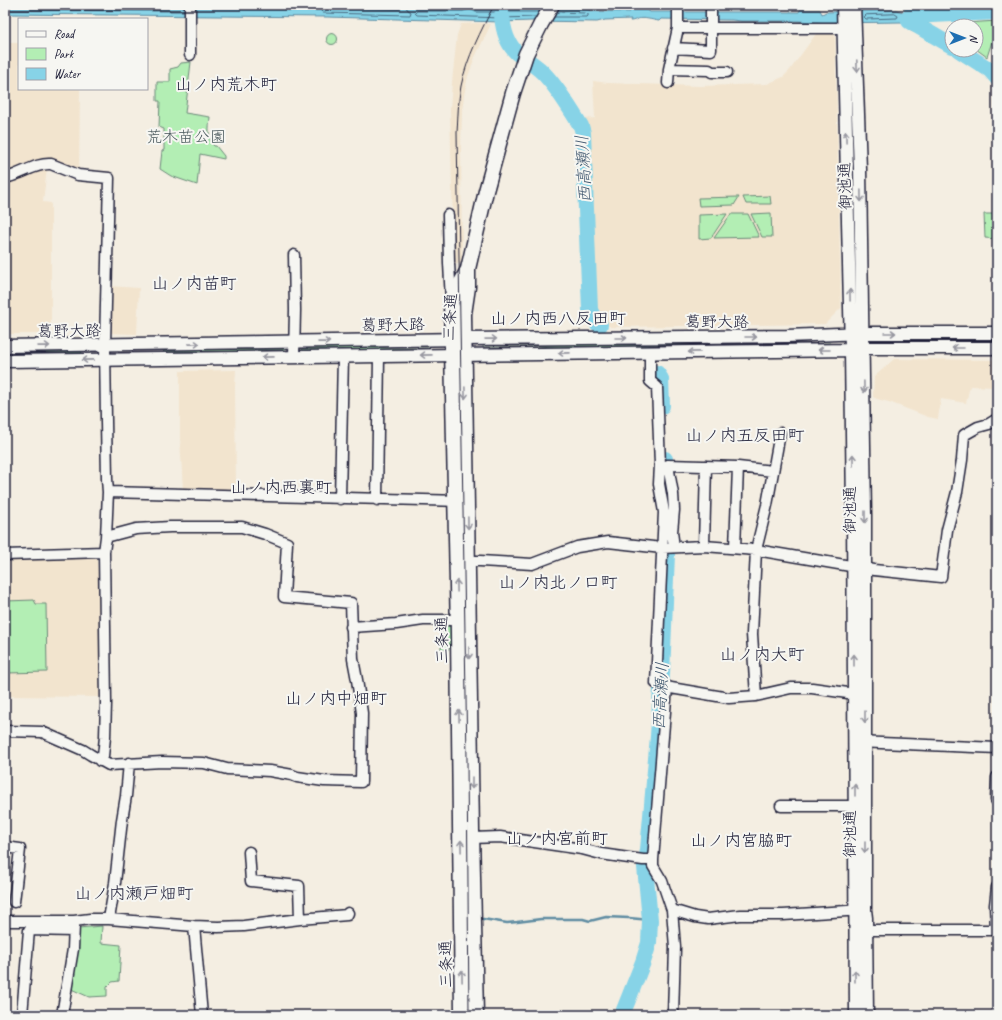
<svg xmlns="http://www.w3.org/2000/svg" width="1002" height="1020" font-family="Caveat,'Klee One',sans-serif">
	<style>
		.built { fill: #f2e4ce }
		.green { fill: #b3eeb4; stroke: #6a8878 }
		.water { fill: #87d3e7; stroke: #5f8ca2 }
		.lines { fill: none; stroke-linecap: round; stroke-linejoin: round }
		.shore { stroke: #4a6980; stroke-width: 1 }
		.stream { stroke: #5f8ca2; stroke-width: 2.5 }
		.river { stroke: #87d3e7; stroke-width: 16 }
		.minor-casing { stroke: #22223b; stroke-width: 13 }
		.tertiary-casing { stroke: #22223b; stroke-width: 15 }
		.secondary-casing { stroke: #22223b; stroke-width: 17 }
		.minor { stroke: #f6f6f2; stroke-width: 10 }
		.tertiary { stroke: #f6f6f2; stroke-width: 12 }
		.secondary { stroke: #f6f6f2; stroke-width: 14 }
		.tram { stroke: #22223b; stroke-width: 1 }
		.oneway { stroke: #9797a0 }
		.labels { text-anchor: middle; stroke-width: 4; stroke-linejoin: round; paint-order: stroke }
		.park-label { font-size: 16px; fill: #465559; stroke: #f6f6f2 }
		.street-label { font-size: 16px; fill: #22223b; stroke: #f6f6f2 }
		.neighbourhood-label { font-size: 17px; fill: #22223b; stroke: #f6f6f2 }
		.water-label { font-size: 17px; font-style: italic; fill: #40576f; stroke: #f6f6f2 }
	</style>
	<rect width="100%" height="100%" fill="#f4eee2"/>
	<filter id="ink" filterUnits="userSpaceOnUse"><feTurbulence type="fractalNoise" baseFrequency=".025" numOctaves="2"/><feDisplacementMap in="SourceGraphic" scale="8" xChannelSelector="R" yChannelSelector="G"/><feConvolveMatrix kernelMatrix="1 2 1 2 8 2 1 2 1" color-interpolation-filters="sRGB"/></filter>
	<g filter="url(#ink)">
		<path class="built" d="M477 23 491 24 475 57 468 76 464 95 462 112 461 147 462 263 454 264 450 110 452 82 457 35 461 24Z
			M818 31H835L841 308 825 324 611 327 606 324 598 314 594 303 588 134 583 119 595 118 593 81 608 83 700 86 767 84 783 77 790 70Z
			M5 43H19V89H80L79 173 47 168 43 202 51 203V334H5Z
			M108 286 139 288 137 334 107 333Z
			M894 359 997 360V387L970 386 966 403 941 399 938 419 928 417 889 402 877 399 873 397 874 377Z
			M236 370 235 387 236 493 183 490 180 438V371Z
			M97 557 98 573 100 581 101 610 99 615 101 697 5 696V560Z"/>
		<path class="green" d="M997 21V26L987 57 976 49V26H952L966 23Z
			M326.5 39a5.5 5.5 0 1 1 11 0a5.5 5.5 0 1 1-11 0Z
			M191 62 185 113 210 117C209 127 207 137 214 146H216L224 156V159L200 154 197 185 171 176 160 169 162 151 164 150V129L159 127 160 101H157V82H170V69L178 67 181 63Z
			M770 196 771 204H746L743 197Z
			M739 197 734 205 699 206 698 198Z
			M771 213 772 237H762L751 214Z
			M727 214 711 238 699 239V215Z
			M731 214H748L759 237 714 238Z
			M984 214H997V239L985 238Z
			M885 338 997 339V342L958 340H885Z
			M708 342 746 346 830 343V344L579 349 539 346H482V344Z
			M355 346 390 348H430L431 350H302L303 348Z
			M284 349 285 350 284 351 164 352 163 351 165 350Z
			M5 350 81 351 82 353 5 354Z
			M34 600 36 604H46L47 672 7 673 5 640V601Z
			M443 624H452V648H448V650H441V647L443 646Z
			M102 926 101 943 121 945 119 981 112 982 107 987V996L89 997 69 988 78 928Z"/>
		<path class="water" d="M5 5 281 8H297L308 6V8H316L320 6 463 7 466 6H474L476 8 587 9 591 11 630 12 631 10H647L650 12H799L800 10H820L822 14 826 12 896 10 907 13 908 10H927V11L929 12 930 20 928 22V25L930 27 926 35 922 33 920 35 909 30 910 26 901 22 830 23 798 21H741L732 20 661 19 659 21C652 20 644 17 637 19 635 20 633 21 630 21L631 19 605 20 597 22 532 21 501 22 327 17 5 14Z"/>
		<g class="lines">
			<path class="shore" d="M5 5 184 6
				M323 5 321 11 323 13 410 15 411 12 407 9 406 5
				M328 5V7L330 8 399 9 401 8V5
				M5 10 184 11
				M895 14 898 16 897 18 866 19 864 17 866 15Z
				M912 14H923L925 15C925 16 924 28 924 29L919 30 915 28 912 23 906 20 907 17Z
				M536 17 501 18 417 15 415 13 417 11H463L470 9 476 12H538
				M554 17H587L588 16V14L585 13 557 12"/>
			<path class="stream" d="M483 919 507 923 517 922 541 919H583L590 921 606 917 629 918 650 920"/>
			<path class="river" d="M502 15C503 29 506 43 517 53 527 61 538 66 546 76 559 90 571 110 581 126L583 133 590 310 596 322 600 325
				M909 16 997 12
				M909 21 952 46
				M959 50 990 70 997 78
				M657 373 661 379 662 406
				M622 1015 643 962 649 943 650 920 645 867 648 850 658 736 662 674 667 554 665 459"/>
			<defs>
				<path id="minor" d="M190 5V55
					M678 28H844
					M673 48 711 50V5
					M669 69 709 70 712 72H727
					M668 83 669 69 678 28V5
					M5 178C9 177 13 176 17 174 28 170 39 163 51 164L78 175 109 178 105 345 106 421 107 479 108 492 106 537 104 552 106 703 105 737 103 756 100 761
					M448 215 449 263 451 301
					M650 352V381L657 387 660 465 659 484 664 512 656 683 671 688 729 698 756 696 791 688H812L862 695
					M294 357 295 310 294 255
					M108 492 462 501
					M340 499 343 356
					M377 500 379 356
					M704 546 706 466
					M674 547 672 532 674 510 673 494 668 465 738 467 773 471
					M735 548 738 467
					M5 555 104 552
					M468 561H480L532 564 577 547 608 542 662 548 704 546 756 550 874 570 941 577 947 530 957 492 962 460 964 435 978 427 989 424 997 419
					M351 627 396 624 423 620H465
					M667 687 653 860V866L662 881 672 910 675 947 673 1015
					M756 696 752 634 756 550 767 505 780 433
					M5 731 42 732 83 750 91 755 109 765 162 762 204 763 227 769 270 771 292 775 297 777 324 781 361 782 362 713 357 680 353 659 351 603 284 597 287 543 265 534 242 527H170L136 529 106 537
					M858 742 997 748
					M996 800 997 777
					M781 806H861
					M472 838 500 837 582 849 601 854 643 860H653
					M5 847 20 849 14 902
					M249 852 251 881 299 886 300 919
					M672 910 695 917 708 919 740 915H783L863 910
					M109 919 115 883 122 820 126 796 129 763
					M5 921H74L90 919H109L194 926 218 927 244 926 300 919 347 915 348 913
					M194 926 202 1015
					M859 930H997
					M996 930 995 905 997 887
					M22 1015 29 930 73 931
					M62 1015 73 949 74 925"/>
				<path id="tertiary" d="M843 5 851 350 853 514 856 1015
					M854 5 860 169 865 515V910L866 918 867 1015
					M5 346 465 339 787 336 863 333H997
					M5 361 851 350 863 348H997"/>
				<path id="secondary" d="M462 1015 458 632 451 301 467 271
					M476 1015 472 832 464 314 468 287V269L486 191 513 93 526 54 541 24 552 5"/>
			</defs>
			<use href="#minor" class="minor-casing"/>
			<use href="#tertiary" class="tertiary-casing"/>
			<use href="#secondary" class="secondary-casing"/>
			<use href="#minor" class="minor"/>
			<use href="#tertiary" class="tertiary"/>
			<use href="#secondary" class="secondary"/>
			<path class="tram" d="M469 1015 467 760 457 133C458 117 458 101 461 86 467 57 481 31 494 5"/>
		</g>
		<defs><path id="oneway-shaft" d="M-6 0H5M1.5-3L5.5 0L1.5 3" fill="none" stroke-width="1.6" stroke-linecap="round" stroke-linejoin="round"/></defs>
		<g class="oneway">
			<use href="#oneway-shaft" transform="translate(857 66) rotate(88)"/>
			<use href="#oneway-shaft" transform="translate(846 137) rotate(-91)"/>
			<use href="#oneway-shaft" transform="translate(861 196) rotate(89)"/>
			<use href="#oneway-shaft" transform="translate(850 295) rotate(-91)"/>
			<use href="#oneway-shaft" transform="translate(890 333)"/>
			<use href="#oneway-shaft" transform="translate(751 337)"/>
			<use href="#oneway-shaft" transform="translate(621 338)"/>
			<use href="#oneway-shaft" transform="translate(491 339) rotate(-1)"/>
			<use href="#oneway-shaft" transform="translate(324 342) rotate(-1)"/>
			<use href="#oneway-shaft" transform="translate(194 344) rotate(-1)"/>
			<use href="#oneway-shaft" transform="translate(44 346) rotate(-1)"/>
			<use href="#oneway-shaft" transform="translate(958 348) rotate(180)"/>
			<use href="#oneway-shaft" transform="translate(824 350) rotate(180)"/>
			<use href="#oneway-shaft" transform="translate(694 352) rotate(179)"/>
			<use href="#oneway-shaft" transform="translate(564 353) rotate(179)"/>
			<use href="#oneway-shaft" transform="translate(426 355) rotate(179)"/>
			<use href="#oneway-shaft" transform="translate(268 357) rotate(179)"/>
			<use href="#oneway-shaft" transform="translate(88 360) rotate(179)"/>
			<use href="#oneway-shaft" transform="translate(864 387) rotate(89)"/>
			<use href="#oneway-shaft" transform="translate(465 393) rotate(89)"/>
			<use href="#oneway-shaft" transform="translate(853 460) rotate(-91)"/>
			<use href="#oneway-shaft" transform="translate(865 517) rotate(90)"/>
			<use href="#oneway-shaft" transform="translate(468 523) rotate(89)"/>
			<use href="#oneway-shaft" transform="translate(457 586) rotate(-91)"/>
			<use href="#oneway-shaft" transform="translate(469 653) rotate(89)"/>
			<use href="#oneway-shaft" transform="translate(854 660) rotate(-90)"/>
			<use href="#oneway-shaft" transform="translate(459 716) rotate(-91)"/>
			<use href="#oneway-shaft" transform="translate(865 717) rotate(90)"/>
			<use href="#oneway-shaft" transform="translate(472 783) rotate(90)"/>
			<use href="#oneway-shaft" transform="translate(855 790) rotate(-90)"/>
			<use href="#oneway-shaft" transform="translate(461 846) rotate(-91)"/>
			<use href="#oneway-shaft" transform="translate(865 847) rotate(90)"/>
			<use href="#oneway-shaft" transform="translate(462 976) rotate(-91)"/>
			<use href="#oneway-shaft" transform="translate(855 976) rotate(-90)"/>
		</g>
	</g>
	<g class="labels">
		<g class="park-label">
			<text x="186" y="142">荒木苗公園</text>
		</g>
		<g class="street-label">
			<text transform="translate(844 186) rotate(-91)" y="6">御池通</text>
			<text transform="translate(449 317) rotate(-87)" y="6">三条通</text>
			<text x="717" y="327">葛野大路</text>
			<text transform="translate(393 324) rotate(-1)" y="6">葛野大路</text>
			<text transform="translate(69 330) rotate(-1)" y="6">葛野大路</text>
			<text transform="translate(849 510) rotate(-90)" y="6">御池通</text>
			<text transform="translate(441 640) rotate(-91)" y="6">三条通</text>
			<text transform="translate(849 834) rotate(-90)" y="6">御池通</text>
			<text transform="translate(445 964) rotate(-91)" y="6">三条通</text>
		</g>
		<g class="neighbourhood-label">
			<text x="226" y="90">山ノ内荒木町</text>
			<text x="194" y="289">山ノ内苗町</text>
			<text x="558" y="324">山ノ内西八反田町</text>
			<text x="745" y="441">山ノ内五反田町</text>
			<text x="281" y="493">山ノ内西裏町</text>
			<text x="558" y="588">山ノ内北ノ口町</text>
			<text x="762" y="660">山ノ内大町</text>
			<text x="336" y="704">山ノ内中畑町</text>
			<text x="557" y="844">山ノ内宮前町</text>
			<text x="741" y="846">山ノ内宮脇町</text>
			<text x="134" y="899">山ノ内瀬戸畑町</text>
		</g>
		<g class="water-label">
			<text transform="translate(583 169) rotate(-93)" y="6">西高瀬川</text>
			<text transform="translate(660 696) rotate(-87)" y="6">西高瀬川</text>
		</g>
	</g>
	<rect width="1002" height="1020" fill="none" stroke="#f6f6f2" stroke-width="20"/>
	<rect x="10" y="10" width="982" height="1000" fill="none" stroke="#22223b" stroke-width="1.5" filter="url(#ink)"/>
	<rect x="18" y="18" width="130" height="72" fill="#f6f6f2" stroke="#a1a1a9"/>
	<rect x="26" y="31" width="20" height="6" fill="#f6f6f2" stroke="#a1a1a9"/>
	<text x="54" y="38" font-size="12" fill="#22223b">Road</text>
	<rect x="26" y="48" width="20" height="12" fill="#b3eeb4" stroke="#a1a1a9"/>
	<text x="54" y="58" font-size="12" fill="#22223b">Park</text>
	<rect x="26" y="68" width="20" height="12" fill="#87d3e7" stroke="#a1a1a9"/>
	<text x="54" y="78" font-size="12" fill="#22223b">Water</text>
	<g transform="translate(964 38) rotate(90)"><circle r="19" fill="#f6f6f2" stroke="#a1a1a9"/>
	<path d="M0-3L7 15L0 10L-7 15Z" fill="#1f6fb2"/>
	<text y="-6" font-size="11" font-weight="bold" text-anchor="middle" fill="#22223b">N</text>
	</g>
</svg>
